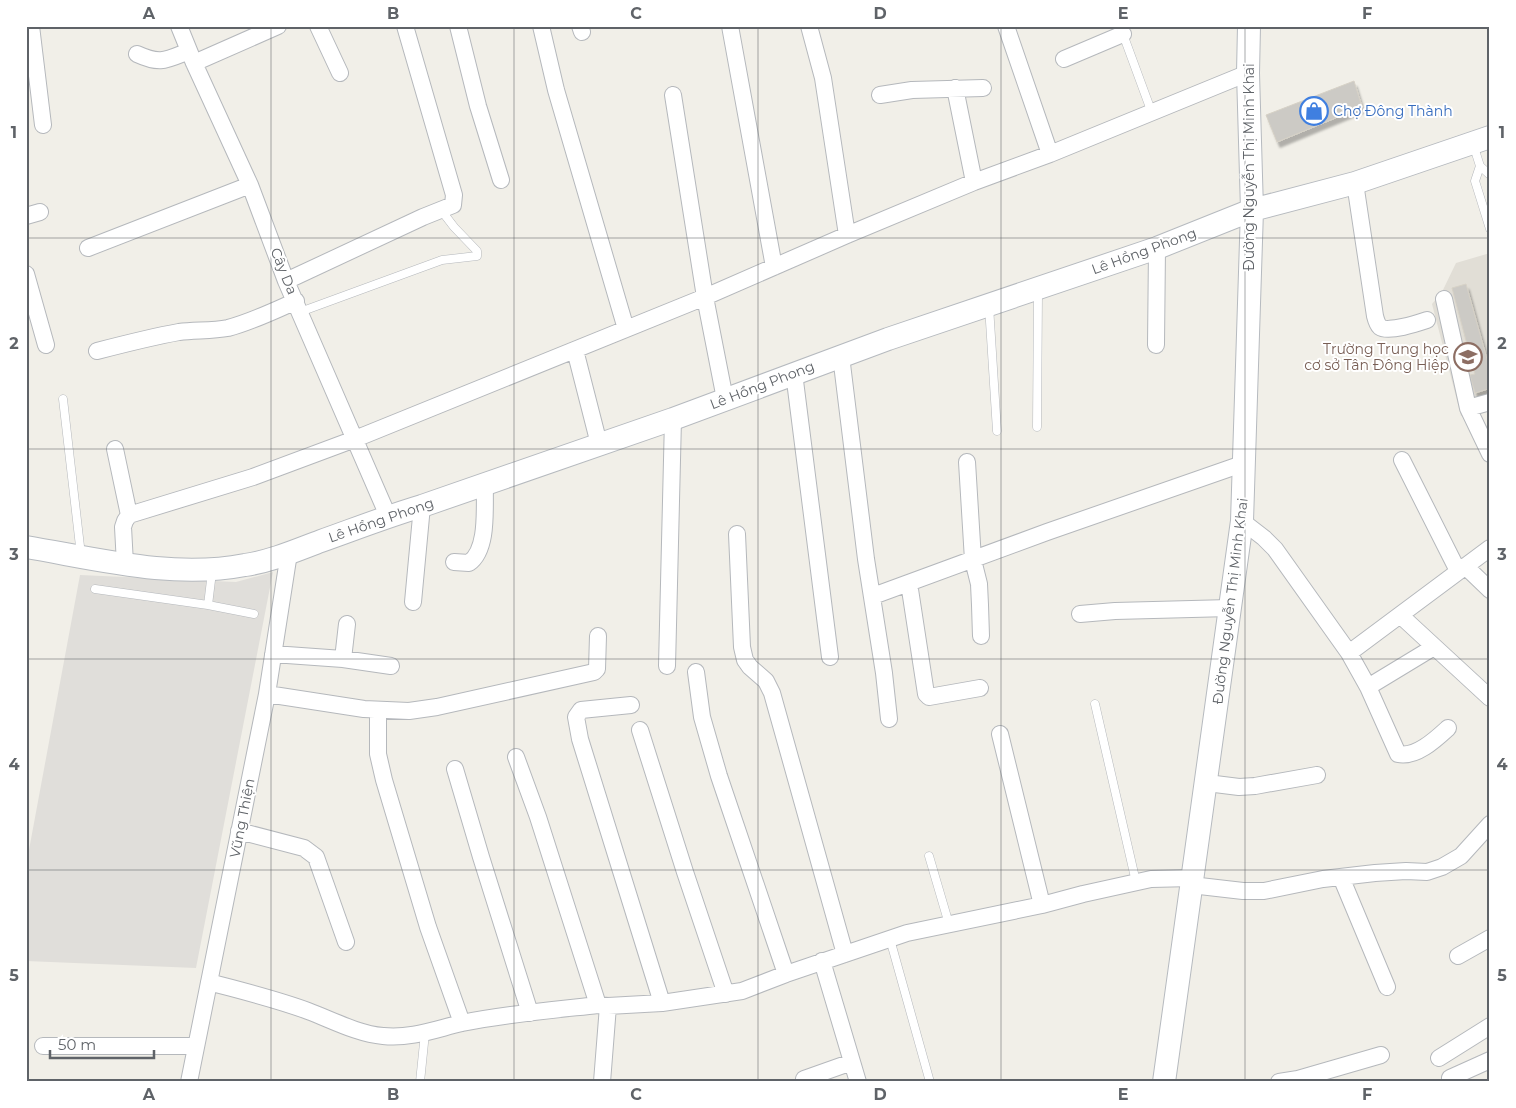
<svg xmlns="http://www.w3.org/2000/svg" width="1516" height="1108" font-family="Montserrat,sans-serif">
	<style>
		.industrial { fill: #e0deda }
		.education { fill: #e1ded6 }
		.building { fill: #cccac5; stroke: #d6d1c6; filter: url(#shadow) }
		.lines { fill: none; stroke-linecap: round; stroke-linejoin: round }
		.service-casing { stroke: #b5b8bc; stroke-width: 9 }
		.minor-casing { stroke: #b5b8bc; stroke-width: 18 }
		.secondary-casing { stroke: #b6babf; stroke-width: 24 }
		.service { stroke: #fff; stroke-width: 8 }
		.minor { stroke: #fff; stroke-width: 16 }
		.secondary { stroke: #fff; stroke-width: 22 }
		.grid { fill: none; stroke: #5f6368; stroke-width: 1; stroke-opacity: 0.55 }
		.labels { text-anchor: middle; stroke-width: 4; stroke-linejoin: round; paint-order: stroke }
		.shop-label { font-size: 14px; fill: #366cbe; stroke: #fff; text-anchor: start }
		.street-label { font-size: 14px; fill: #5f6368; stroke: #fff }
		.education-label { font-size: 14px; fill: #785e54; stroke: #fff; text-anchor: end }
		.neatline { fill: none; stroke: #5f6368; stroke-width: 2 }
		.grid-label { font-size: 16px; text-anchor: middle; font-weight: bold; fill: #5f6368 }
	</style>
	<defs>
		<filter id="shadow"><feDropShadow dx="3" dy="5.5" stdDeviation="1" flood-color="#0004"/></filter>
	</defs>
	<rect width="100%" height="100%" fill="#f1efe8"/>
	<path class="industrial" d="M273 572 196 968 26 961V866L80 575 236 582Z"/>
	<path class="education" d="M1490 253V409L1461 416 1432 304 1442 292 1456 263Z"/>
	<path class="building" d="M1354 81 1362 107 1277 142 1266 115Z
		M1466 284 1490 370 1489 393 1488 389 1475 393 1470 375 1475 374 1452 288Z"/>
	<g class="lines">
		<defs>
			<path id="service" d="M1120 26 1152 113
				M1473 144 1480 166 1490 175
				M1480 166 1475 181 1490 229
				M989 306 997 431
				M300 312 442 260 477 256V251L454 227 441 210
				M63 399 81 555
				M1037 427 1038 292
				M95 589 208 605 212 572
				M208 605 254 614
				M1095 704 1136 882
				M929 856 949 924
				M890 939 930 1082
				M420 1082 425 1033"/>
			<path id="minor" d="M31 26 43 125
				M179 26 194 63 250 185 286 281 388 516
				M318 26 340 73
				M458 26 478 106 501 180
				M541 26 556 90 626 329
				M580 26 582 32
				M730 26 774 267
				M809 26 823 78 847 235
				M1006 26 1050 154
				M137 54C161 65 166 60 189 51
				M1064 59 1123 34
				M194 63 278 26
				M955 88 974 182
				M673 95 705 297 725 399
				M880 95 912 90 983 88
				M1355 183 1375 316C1376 320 1377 324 1380 327 1388 333 1418 323 1427 320
				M26 216 40 212
				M88 248 250 185
				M26 274 46 345
				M286 281 423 217 453 205 454 195 405 26
				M1444 299 1468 408 1490 454
				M1156 345 1157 248
				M575 350 599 444
				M97 351C124 344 151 337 179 332 195 330 212 331 228 328 251 322 274 311 296 301
				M841 356 866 559 884 673 889 719
				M794 373 830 657
				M1468 408 1490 402
				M115 449 129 515
				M1402 460 1458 571
				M967 462 973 560 979 584 980 605 981 636
				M1242 521 1264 538 1275 549 1349 653 1368 687 1398 754C1416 758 1436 739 1448 728
				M737 534 742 647 745 660 750 667 766 681 772 693 845 954
				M454 562 469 563C489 549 484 506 485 484
				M125 564 123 527 125 521 129 515 253 477 355 439 705 297 847 235 974 182 1050 154 1248 73
				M1465 566 1490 590
				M909 583 926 694 929 697 980 688
				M873 596 1047 532 1245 463
				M413 602 422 506
				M1080 614 1115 611 1230 608
				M1400 615 1490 698
				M1349 653 1490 548
				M273 654 343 659 391 666
				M343 659 347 624
				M667 666 673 419
				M696 672 702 717 719 776 786 974
				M1368 687 1434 647
				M267 694 364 709 409 711 437 707 594 672 597 669 598 636
				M631 705 581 710 576 717 580 739 662 1003
				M378 710V754L384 780 428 927 462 1023
				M640 730 685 872 726 994
				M1000 734 1042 905
				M516 757 538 817 598 1005
				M455 769 481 857 530 1013
				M1207 783 1239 787 1255 786 1317 775
				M239 831 304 848 316 857 346 942
				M1341 877 1387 987
				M1191 885 1243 891H1264L1323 879 1375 873 1406 871 1427 872 1442 867 1461 856 1490 824
				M1458 956 1490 938
				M822 961 858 1082
				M209 982C242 991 276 999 308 1011 332 1020 358 1034 383 1036 411 1039 436 1029 462 1023 506 1014 552 1010 598 1005L608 1006 662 1003 742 991 786 974 907 933 1042 905 1083 894 1151 879 1192 878
				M43 1046H196
				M1439 1058 1490 1026
				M1450 1078 1490 1060
				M804 1079 852 1062
				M189 1082 267 694 289 553
				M602 1082 608 1006
				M1279 1082 1298 1079 1381 1055"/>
			<path id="secondary" d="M26 547C98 559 173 579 245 565 272 561 297 550 321 541 355 529 388 516 422 506L673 419 888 339 1157 248 1252 210 1355 183 1490 137
				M1164 1082 1242 521 1252 210 1248 73 1249 26"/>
		</defs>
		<use href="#service" class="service-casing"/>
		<use href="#minor" class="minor-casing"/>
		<use href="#secondary" class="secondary-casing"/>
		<use href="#service" class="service"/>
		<use href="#minor" class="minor"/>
		<use href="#secondary" class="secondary"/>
	</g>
	<path class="grid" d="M271 26V1082M514 26V1082M758 26V1082M1001 26V1082M1245 26V1082M26 238H1490M26 449H1490M26 659H1490M26 870H1490"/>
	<defs>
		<symbol id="shop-ring" viewBox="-11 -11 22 22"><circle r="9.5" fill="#fff" stroke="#3f7fe0" stroke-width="1.5"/><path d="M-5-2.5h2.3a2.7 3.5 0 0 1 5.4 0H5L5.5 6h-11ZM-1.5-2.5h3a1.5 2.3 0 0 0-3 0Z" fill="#3f7fe0"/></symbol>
		<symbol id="school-ring" viewBox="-11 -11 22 22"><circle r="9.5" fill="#fff" stroke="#8d6e63" stroke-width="1.5"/><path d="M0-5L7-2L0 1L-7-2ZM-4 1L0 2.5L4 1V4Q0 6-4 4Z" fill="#8d6e63"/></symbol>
	</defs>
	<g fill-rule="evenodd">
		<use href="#shop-ring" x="1298" y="95" width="32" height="32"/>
		<use href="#school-ring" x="1452" y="341" width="32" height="32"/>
	</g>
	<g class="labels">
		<g class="shop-label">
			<text x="1333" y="116">Chợ Đông Thành</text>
		</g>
		<g class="street-label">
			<text transform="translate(1249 167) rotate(-90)" y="5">Đường Nguyễn Thị Minh Khai</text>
			<text transform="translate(1144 251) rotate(-20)" y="5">Lê Hồng Phong</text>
			<text transform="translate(284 271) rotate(68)" y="5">Cây Da</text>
			<text transform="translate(762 385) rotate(-21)" y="5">Lê Hồng Phong</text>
			<text transform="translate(381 520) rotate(-19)" y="5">Lê Hồng Phong</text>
			<text transform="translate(1230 601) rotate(-83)" y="5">Đường Nguyễn Thị Minh Khai</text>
			<text transform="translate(242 818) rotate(-79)" y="5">Vũng Thiện</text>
		</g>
		<g class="education-label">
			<text x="1449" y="354">Trường Trung học<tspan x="1449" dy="16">cơ sở Tân Đông Hiệp</tspan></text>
		</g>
	</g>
	<rect width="1516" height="1108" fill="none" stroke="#ffffff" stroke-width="55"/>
	<path d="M50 1050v8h104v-8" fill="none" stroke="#5f6368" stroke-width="2.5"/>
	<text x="58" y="1050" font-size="15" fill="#5f6368" stroke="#ffffff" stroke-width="4" paint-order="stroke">50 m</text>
	<rect x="28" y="28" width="1460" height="1052" class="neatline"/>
	<g class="grid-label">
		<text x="149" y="19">A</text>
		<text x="393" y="19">B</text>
		<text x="636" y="19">C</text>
		<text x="880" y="19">D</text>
		<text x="1123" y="19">E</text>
		<text x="1367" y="19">F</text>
		<text x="14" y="138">1</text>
		<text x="1502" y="138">1</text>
		<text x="14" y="349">2</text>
		<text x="1502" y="349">2</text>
		<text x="14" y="560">3</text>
		<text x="1502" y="560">3</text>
		<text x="14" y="770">4</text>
		<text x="1502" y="770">4</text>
		<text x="14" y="981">5</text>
		<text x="1502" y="981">5</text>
		<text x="149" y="1100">A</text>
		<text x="393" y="1100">B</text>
		<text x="636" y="1100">C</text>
		<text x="880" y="1100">D</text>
		<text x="1123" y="1100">E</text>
		<text x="1367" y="1100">F</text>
	</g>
</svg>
